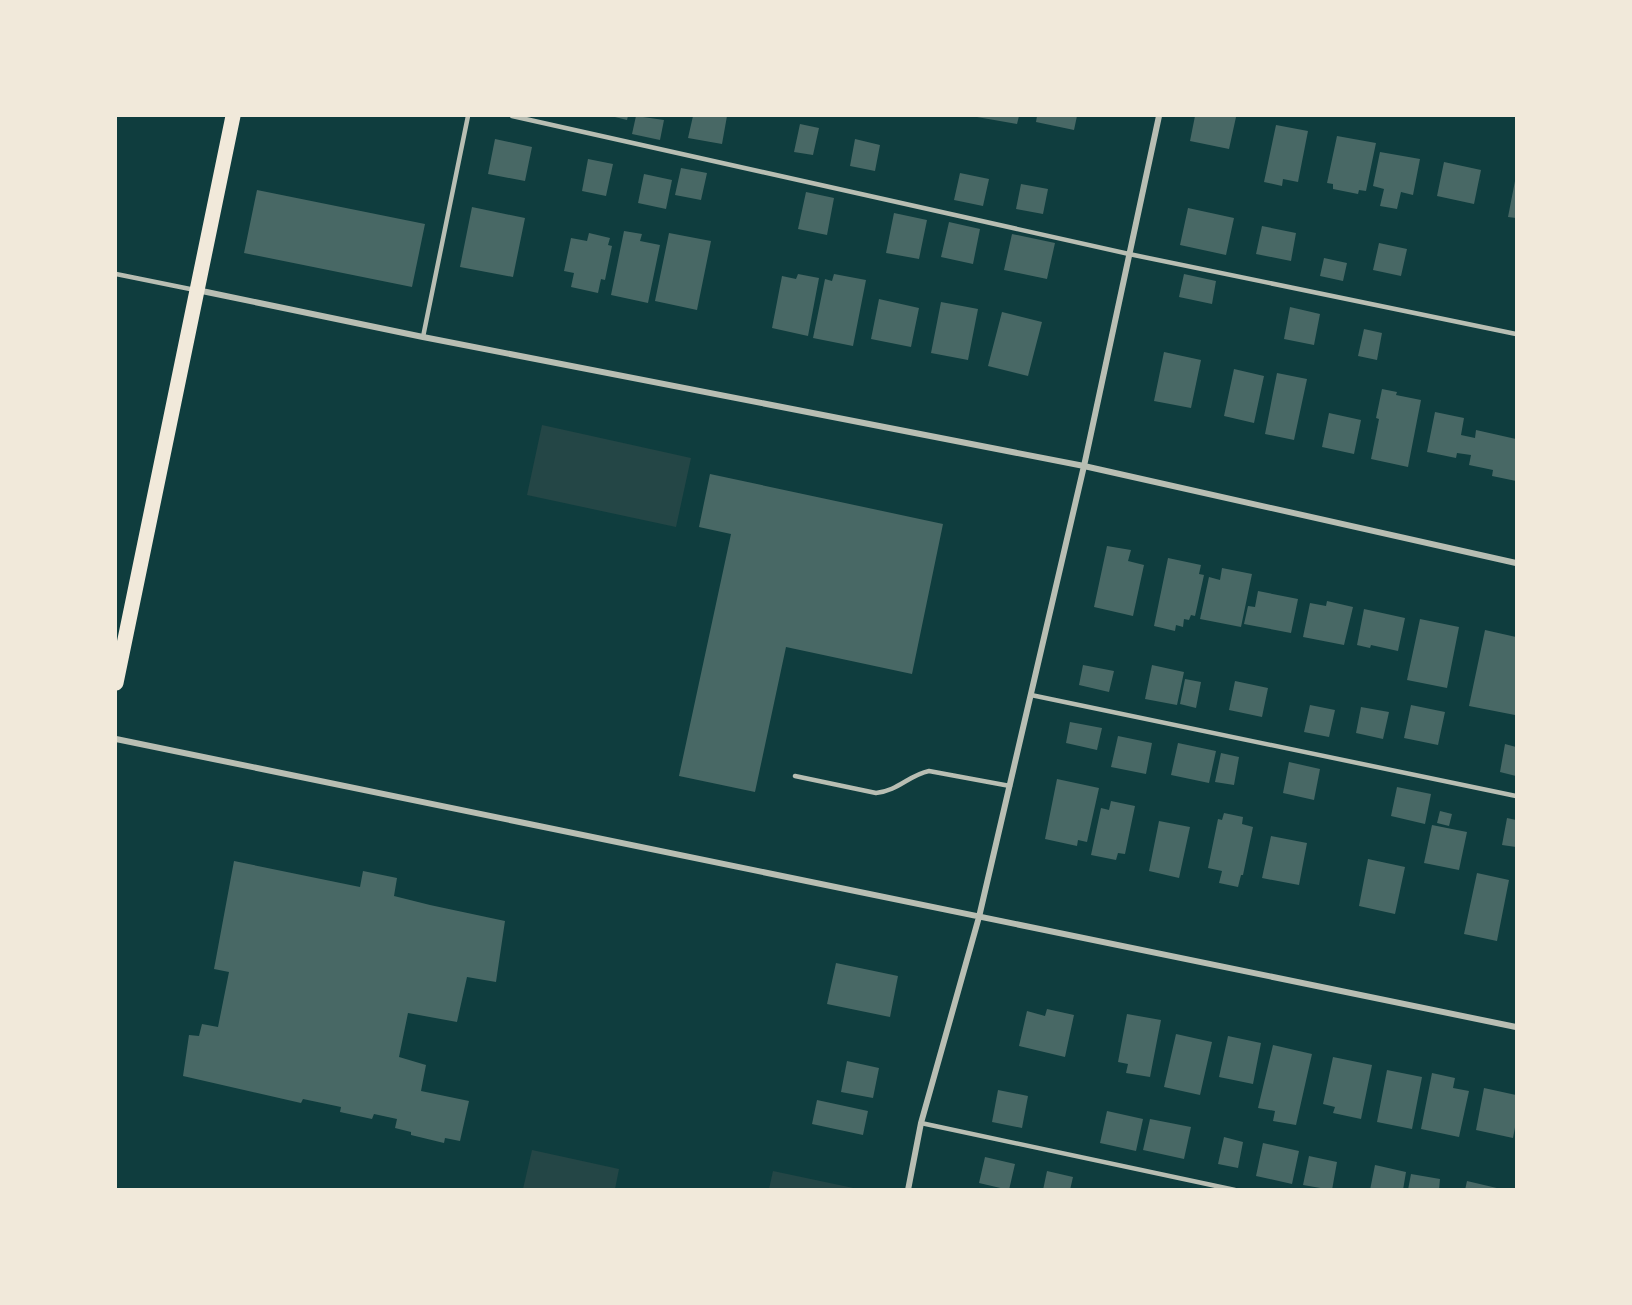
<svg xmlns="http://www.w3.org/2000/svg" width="1632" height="1305" font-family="Cabin,sans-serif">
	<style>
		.green { fill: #244646 }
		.building { fill: #486865 }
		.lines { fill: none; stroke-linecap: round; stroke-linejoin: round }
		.service { stroke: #b8beb3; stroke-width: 4.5 }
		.minor { stroke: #b8beb3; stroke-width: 6 }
		.primary { stroke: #f1e9da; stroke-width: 15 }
	</style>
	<rect width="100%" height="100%" fill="#0f3d3e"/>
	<path class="green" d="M542 425 691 458 676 527 527 495Z
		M532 1150 619 1169 615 1189H523Z
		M773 1171 858 1189H769Z"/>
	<path class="building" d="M611 116H628L627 120Z
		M636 116 664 120 660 140 632 134Z
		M693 116H727L722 144 688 138Z
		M1037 116H1077L1074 130 1036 122Z
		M1195 116 1236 117 1229 149 1190 141Z
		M977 117V116H1019L1017 124Z
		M800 124 819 128 813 155 794 152Z
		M1276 125 1308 131 1298 182 1283 179 1282 186 1264 182Z
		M1337 136 1376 143 1366 191 1359 190 1358 194 1333 189V184L1327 183Z
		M495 139 532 147 525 181 488 174Z
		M855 139 880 145 875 171 850 166Z
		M1380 152 1420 159 1413 195 1401 192 1397 209 1380 206 1384 189 1373 186Z
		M588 159 613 164 606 196 582 191Z
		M1444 162 1481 170 1474 204 1437 196Z
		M681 168 707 173 701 200 675 195Z
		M960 173 989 179 983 206 954 200Z
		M644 174 672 180 666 209 638 203Z
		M1515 181H1516V218L1508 217Z
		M1021 184 1048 189 1043 214 1016 209Z
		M257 190 425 224 412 287 244 253Z
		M806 192 834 198 827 235 798 229Z
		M472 207 525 218 513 277 460 267Z
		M1188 208 1234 218 1226 255 1180 245Z
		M894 213 927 220 919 259 886 253Z
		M949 222 980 229 973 264 941 257Z
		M1262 226 1296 233 1291 261 1256 254Z
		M624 231 642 234 640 241 660 245 648 303 611 295Z
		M589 233 610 238 608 245 612 246 605 280 601 279 598 293 571 287 574 273 564 271 571 238 587 241Z
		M669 233 711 241 697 310 655 301Z
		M1012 234 1055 243 1047 279 1004 270Z
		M1379 243 1407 249 1401 276 1373 270Z
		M1324 258 1347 263 1343 281 1320 276Z
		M798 274 819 278 808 336 772 328 782 276 796 279Z
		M834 274 866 280 853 346 813 338 825 279 832 281Z
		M1184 274 1216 281 1212 304 1179 297Z
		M879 299 919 308 911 347 871 339Z
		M941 302 978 309 968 360 931 353Z
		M1290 307 1320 314 1314 345 1284 339Z
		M1002 312 1042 322 1028 376 988 366Z
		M1364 329 1382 333 1377 360 1358 356Z
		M1164 352 1201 360 1191 408 1154 401Z
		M1234 369 1264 376 1254 423 1224 416Z
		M1277 373 1307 379 1294 440 1265 434Z
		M1382 389 1397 392 1396 395 1421 400 1408 467 1371 459 1379 419 1376 418Z
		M1435 412 1464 418 1461 435 1475 438 1476 430 1516 439V481L1492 476 1493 470 1469 465 1471 455 1457 453 1456 458 1427 452Z
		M1329 413 1361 420 1354 454 1322 447Z
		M710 474 943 524 912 674 786 647 755 792 679 776 731 534 699 527Z
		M1107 546 1131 550 1128 561 1144 565 1133 616 1094 607Z
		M1168 558 1201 565 1199 574 1204 575 1195 616 1191 615 1189 620 1184 619 1183 627 1176 625 1175 631 1154 626Z
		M1222 568 1252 574 1241 627 1200 619 1209 577 1220 580Z
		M1258 591 1298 599 1291 633 1244 624 1248 606 1255 607Z
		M1327 601 1353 607 1344 645 1303 637 1310 603 1326 606Z
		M1364 609 1405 618 1398 651 1371 645 1370 648 1357 645Z
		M1420 619 1459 627 1447 688 1407 680Z
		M1485 630 1516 637 1515 715 1469 706Z
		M1083 665 1114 671 1109 692 1079 685Z
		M1152 665 1184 672 1177 705 1145 699Z
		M1185 679 1201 682 1196 708 1180 704Z
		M1235 681 1268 688 1262 717 1229 710Z
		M1310 705 1335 710 1329 737 1304 732Z
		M1411 705 1445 712 1438 745 1404 738Z
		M1361 707 1389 712 1383 739 1356 733Z
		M1070 722 1102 728 1097 750 1066 743Z
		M1118 736 1152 743 1146 774 1111 767Z
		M1178 743 1216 751 1209 783 1171 775Z
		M1505 744 1516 747V776L1500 772Z
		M1221 753 1239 757 1234 785 1215 782Z
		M1289 762 1320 769 1314 800 1283 793Z
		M1057 779 1099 788 1087 842 1078 840 1077 846 1045 839Z
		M1397 787 1431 794 1425 824 1391 816Z
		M1111 801 1135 806 1125 854 1118 853 1116 860 1091 855 1101 808 1109 810Z
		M1440 811 1452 814 1449 826 1437 823Z
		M1224 813 1243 817 1242 824 1253 827 1243 875H1241L1238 887 1219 883 1222 871 1208 868 1218 819 1222 820Z
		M1507 818 1516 820V847L1502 845Z
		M1159 821 1190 827 1179 878 1149 871Z
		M1432 825 1467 832 1459 870 1424 863Z
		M1271 836 1307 843 1299 885 1262 878Z
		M1368 859 1405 867 1395 914 1359 906Z
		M234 861 360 887 363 871 397 878 394 896 430 905 505 921 496 982 467 977 457 1022 408 1013 399 1057 426 1065 421 1091 469 1101 460 1141 445 1138 444 1143 411 1135V1132L395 1128 397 1119 374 1114 372 1119 340 1112 341 1107 303 1099 301 1103 183 1076 189 1035 199 1036 202 1024 218 1027 229 972 214 969Z
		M1477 873 1509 880 1497 941 1464 934Z
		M836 963 898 976 890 1017 827 1004Z
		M1047 1009 1074 1015 1065 1057 1019 1046 1027 1011 1045 1016Z
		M1127 1014 1161 1020 1150 1077 1126 1073 1128 1064 1118 1062Z
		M1176 1034 1212 1042 1200 1095 1164 1087Z
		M1228 1036 1261 1043 1253 1084 1219 1077Z
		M1273 1045 1312 1054 1296 1125 1273 1121 1275 1111 1258 1108Z
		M1333 1057 1372 1065 1361 1119 1333 1113 1335 1107 1323 1104Z
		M847 1061 879 1068 873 1098 841 1092Z
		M1387 1070 1422 1077 1412 1129 1377 1122Z
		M1432 1073 1455 1078 1453 1088 1469 1091 1459 1137 1421 1129Z
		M1484 1088 1516 1095V1122L1513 1138 1476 1130Z
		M998 1090 1028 1096 1022 1128 992 1122Z
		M817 1100 868 1111 863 1135 812 1124Z
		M1107 1111 1143 1119 1136 1151 1100 1143Z
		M1150 1119 1191 1127 1184 1159 1143 1150Z
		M1224 1137 1243 1142 1238 1168 1218 1164Z
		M1263 1143 1299 1151 1292 1184 1256 1176Z
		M1309 1156 1337 1162 1332 1190 1303 1185Z
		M985 1157 1015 1164 1009 1190 979 1183Z
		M1375 1165 1406 1172 1403 1190H1370Z
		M1047 1171 1073 1177 1070 1190H1043Z
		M1411 1174 1440 1179 1439 1190H1408Z
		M1467 1181 1501 1189V1190H1465Z"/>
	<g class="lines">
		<path class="service" d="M512 116 1129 254 1516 334
			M116 274 195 290
			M423 337 468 116
			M1031 695 1516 796
			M795 776 876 793C898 791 909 775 929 771L1010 786
			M921 1123 1235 1190"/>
		<path class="minor" d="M197 290 423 337 1084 466 1516 563
			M116 739 1516 1027
			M908 1190 921 1123 979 917 1084 466 1159 116"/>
		<path class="primary" d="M116 683 233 116"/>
	</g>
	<rect width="1632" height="1305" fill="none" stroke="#f1e9da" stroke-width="234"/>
</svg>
